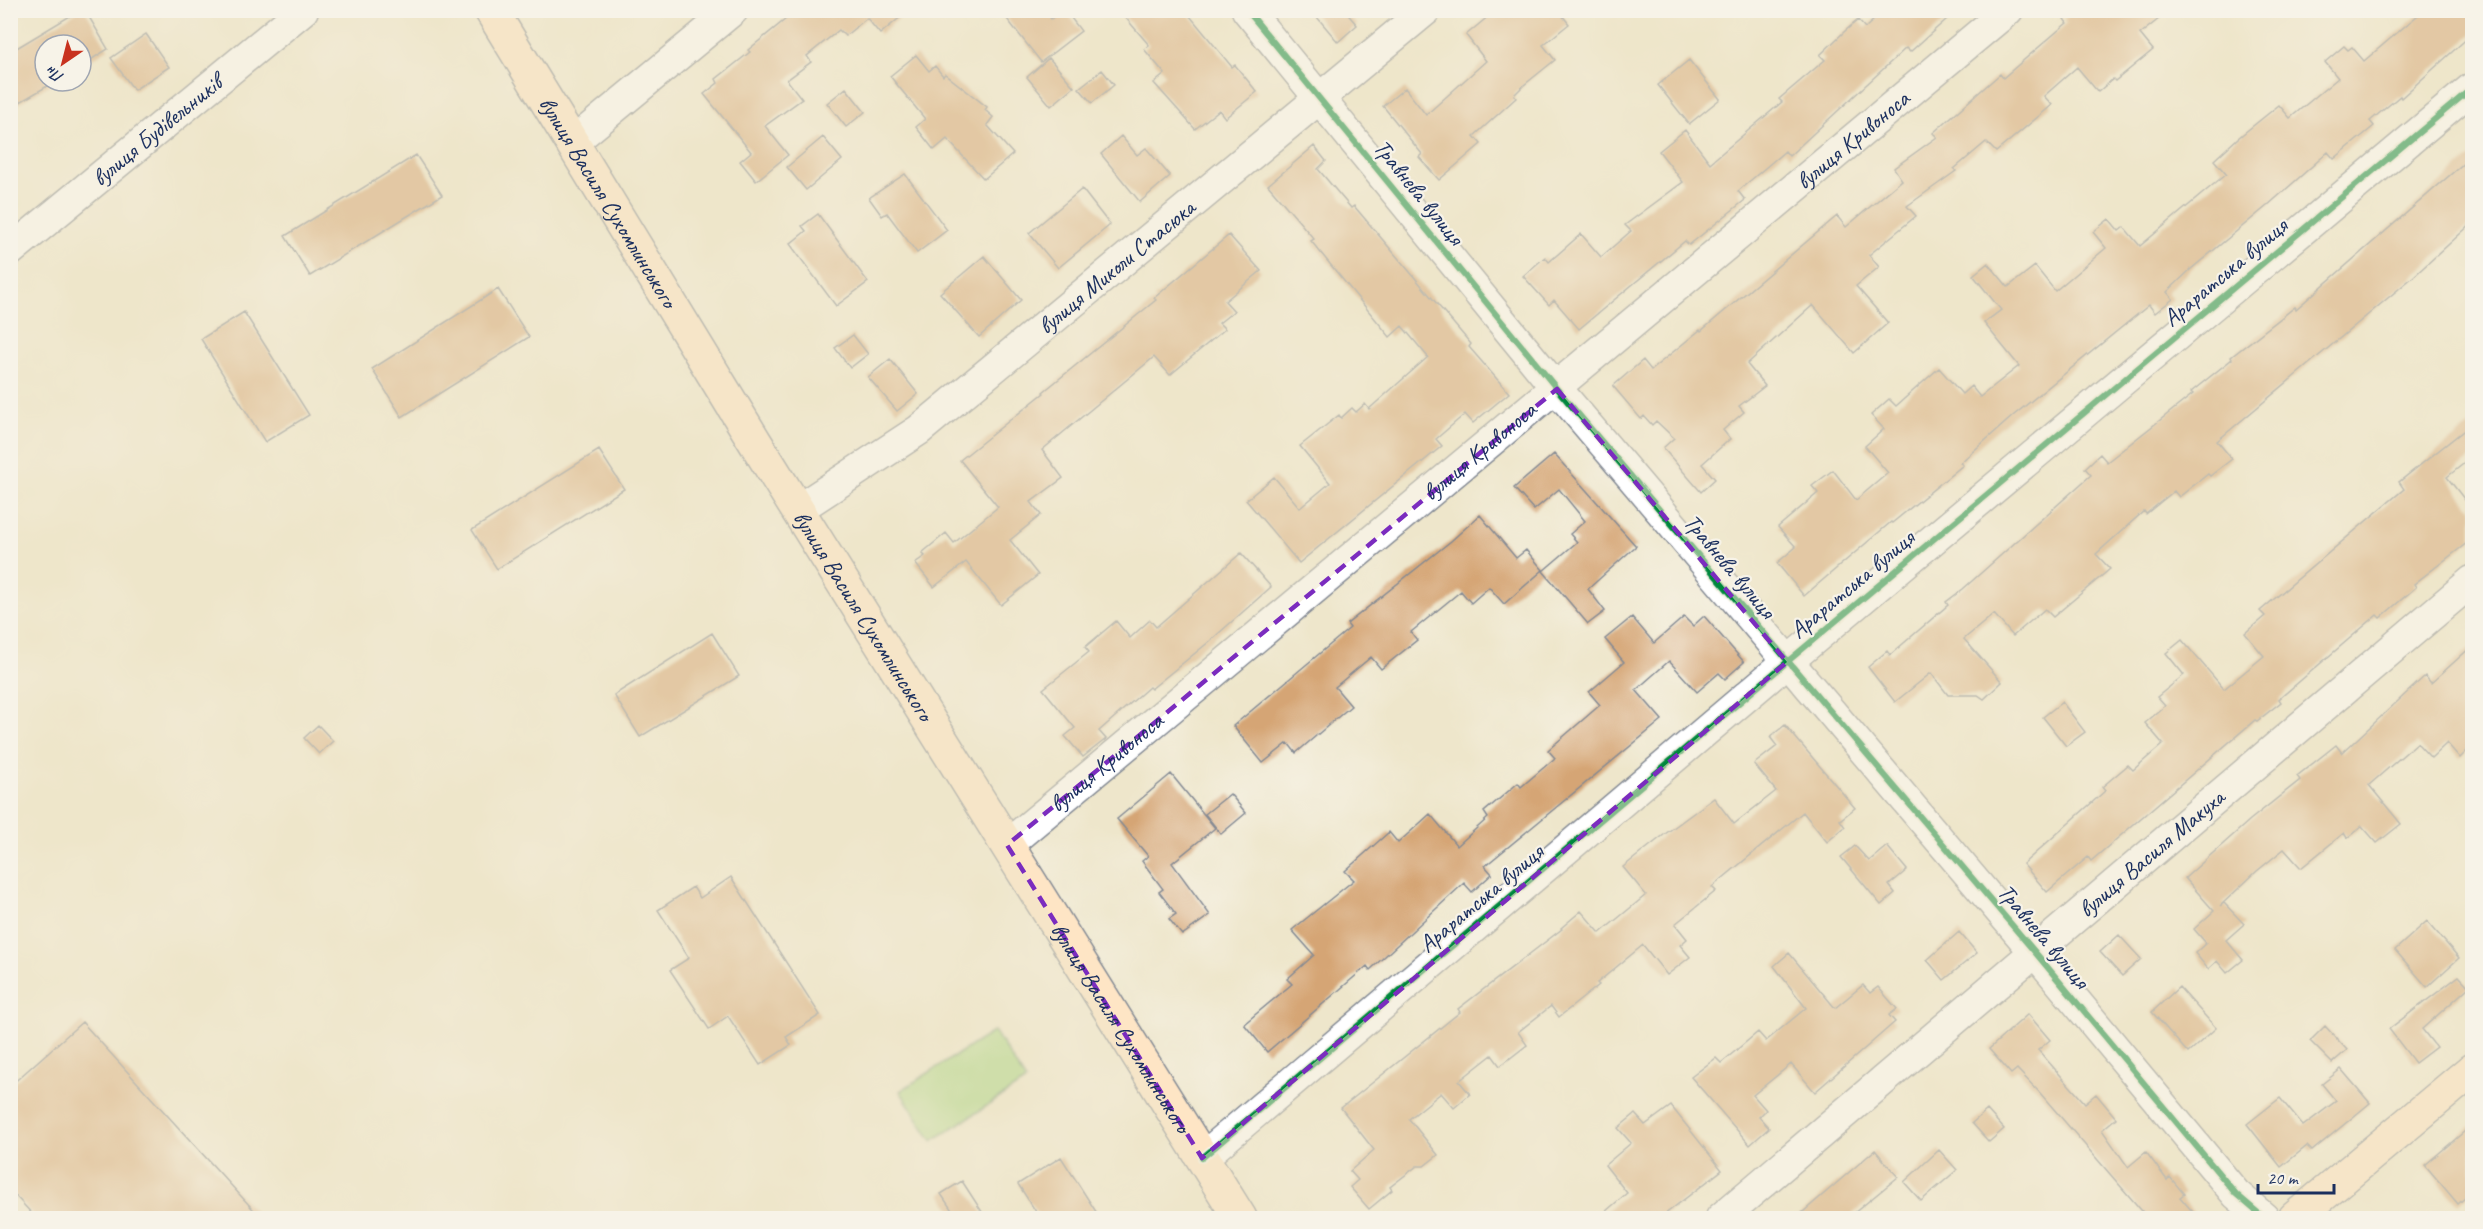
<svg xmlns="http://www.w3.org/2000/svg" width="2483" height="1229" font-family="Caveat,sans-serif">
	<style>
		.park { fill: #a9d683; stroke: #628270; stroke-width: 1.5 }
		.building { fill: #d5a574 }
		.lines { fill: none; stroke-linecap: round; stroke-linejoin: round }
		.street-casing { stroke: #848a94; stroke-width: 33 }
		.secondary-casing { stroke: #848a94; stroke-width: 36 }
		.street { stroke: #fff; stroke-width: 30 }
		.secondary { stroke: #fee5c5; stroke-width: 33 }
		.cycleway-casing { stroke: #f7f3e8; stroke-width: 10 }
		.cycleway { stroke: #00873e; stroke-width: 6 }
		.marked { fill: none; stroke: #7b2cbf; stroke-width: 4.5; stroke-dasharray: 12 8; stroke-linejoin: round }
		.labels { text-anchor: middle; stroke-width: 4.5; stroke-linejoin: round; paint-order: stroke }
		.street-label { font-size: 24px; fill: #1b2f5e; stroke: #f7f3e8 }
	</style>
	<rect width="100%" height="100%" fill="#f7f3e8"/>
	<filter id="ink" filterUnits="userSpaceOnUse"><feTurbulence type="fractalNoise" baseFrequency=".0167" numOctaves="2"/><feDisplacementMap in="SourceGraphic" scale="12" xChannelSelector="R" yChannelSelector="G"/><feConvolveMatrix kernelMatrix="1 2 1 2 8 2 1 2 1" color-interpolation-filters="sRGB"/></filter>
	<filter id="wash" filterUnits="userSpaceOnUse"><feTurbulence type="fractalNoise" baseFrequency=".008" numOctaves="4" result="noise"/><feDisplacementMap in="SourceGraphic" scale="24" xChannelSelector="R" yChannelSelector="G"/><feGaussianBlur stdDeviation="1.35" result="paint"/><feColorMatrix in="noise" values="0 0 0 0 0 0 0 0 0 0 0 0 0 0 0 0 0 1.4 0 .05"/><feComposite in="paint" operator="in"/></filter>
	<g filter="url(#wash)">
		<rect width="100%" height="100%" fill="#eee6cb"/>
		<path class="park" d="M994 1031 1026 1081 932 1141 900 1091Z"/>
		<g id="blocks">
			<path class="building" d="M80 10H85L108 49 81 66V45H45V81H56L10 108V52Z
				M797 10H909L880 34 867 18 845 36 839 30 807 56 811 62 787 80 802 99 765 126 788 155 756 181 740 161 751 152 704 94 718 83 716 79 750 52 748 50Z
				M1000 10H1045L1051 19 1062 10H1065L1081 31 1041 62Z
				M1119 10H1185L1232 67 1235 65 1257 92 1225 118 1219 110 1195 129 1154 83 1165 74 1144 49 1149 45Z
				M1311 10H1344L1357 25 1338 42Z
				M1496 10H1558L1569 24 1543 45 1555 60 1524 85 1514 95 1516 98 1474 136 1481 144 1439 180 1419 157 1422 154 1383 106 1405 88 1426 115 1486 61 1466 35Z
				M1885 10H1957L1910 52 1906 48 1789 156 1785 151 1738 191 1745 200 1689 245 1685 241 1579 329 1554 300 1549 305 1523 276 1545 257 1549 262 1581 234 1601 257 1631 231 1625 225 1683 182 1659 151 1685 130 1710 163 1782 102 1779 99 1825 60 1820 55 1845 31 1858 20 1865 28Z
				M2075 10H2170L2140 34 2153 50 2115 81 2113 79 2098 92 2077 67 2044 96 2052 105 1996 152 1986 142 1954 169 1956 171 1907 206 1916 216 1869 255 1879 267 1856 286 1888 323 1854 353 1813 305 1747 364 1765 386 1739 406 1744 412 1723 430 1730 439 1702 464 1715 479 1701 492 1663 448 1674 438 1656 421 1652 425 1644 416 1641 419 1613 386 1643 360 1651 370 1700 330 1701 331 1837 216 1846 227 1902 180 1894 168 1937 137 1933 133 2000 74 2003 78 2067 23 2064 19Z
				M2424 10H2467L2472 17V34L2401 98 2400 96 2370 121 2374 126 2334 159 2328 152 2267 206 2191 269 2167 292 2173 299 2155 313 2149 305 2014 415 1960 463 1963 465 1892 523 1891 522 1804 596 1777 563 1796 547 1778 527 1818 493 1812 486 1833 470 1856 500 1888 473 1865 446 1884 429 1871 415 1889 399 1896 406 1939 368 1962 394 1971 386 1980 397 2019 366 1984 323 2001 310 1973 275 1988 263 2008 287 2035 266 2055 291 2106 248 2093 232 2109 219 2119 231 2124 227 2140 246 2226 174 2214 160 2238 138 2279 105 2290 118 2338 78 2325 62 2344 46 2348 50 2352 47 2364 61Z
				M146 34 169 67 134 90 111 58Z
				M916 55 929 71 935 66 943 76 945 74 987 107 985 110 993 117 987 125 1013 154 984 179 947 139 934 150 916 127 925 119 890 76Z
				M1049 58 1074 87 1051 106 1027 77Z
				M1689 60 1720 99 1689 124 1658 85Z
				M1102 70 1114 85 1092 103 1079 88Z
				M846 88 865 112 846 127 827 103Z
				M1121 136 1137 155 1146 148 1170 176 1140 202 1101 154Z
				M823 137 842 160 806 190 787 167Z
				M1314 146 1326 161 1318 169 1351 208 1354 206 1471 344 1469 347 1509 393 1473 423 1465 414 1436 439 1442 446 1299 563 1246 500 1274 477 1300 508 1330 483 1300 446 1339 415 1341 418 1352 408 1356 412 1365 404 1369 409 1428 357 1402 326 1390 337 1311 241 1314 239 1268 185Z
				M416 155 442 195 310 276 285 236Z
				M2472 156V223L2413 277 2217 441 2232 459 2210 476 2208 474 2179 497 2174 491 2146 514 2144 511 2096 554 2110 569 2053 617 2045 609 2013 636 1994 614 1964 639 2002 682 1984 699 1978 695H1948L1931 673 1895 702 1868 667 1887 651 1890 655 1948 605 1946 602 1963 589 2091 475 2085 468 2100 454 2107 462 2193 394 2191 392 2232 359 2231 357 2295 307 2296 309Z
				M905 174 947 230 917 253 887 213 882 216 869 198Z
				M1082 189 1110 225 1058 268 1029 233Z
				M818 214 868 282 836 306 790 244 806 231 802 226Z
				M1229 235 1261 271 1225 301 1234 311 1219 323 1225 329 1170 375 1154 357 1042 450 1063 478 1031 502 1041 515 1010 540 1038 575 1001 605 966 562 934 587 915 563 925 556 922 553 946 533 954 543 998 507 960 460 1044 393 1043 392 1156 300 1154 298Z
				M984 256 1021 300 979 337 940 293Z
				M498 289 529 337 402 417 372 369Z
				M244 312 309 415 265 442 201 339Z
				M853 335 868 354 850 368 835 348Z
				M890 359 918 394 897 411 868 377Z
				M2472 424V457L2447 477 2472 509V539L2414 584 2416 587 2380 618 2377 615 2279 699 2281 702 2257 721 2255 720 2091 861 2088 857 2047 892 2023 864 2105 791 2102 787 2128 765 2133 770 2163 744 2145 723 2165 706 2157 697 2184 675 2166 653 2182 640 2224 689 2264 656 2245 633 2265 616 2260 611 2404 489 2399 482Z
				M599 450 624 489 497 569 472 530Z
				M1554 454 1636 546 1588 589 1605 611 1588 624 1543 571 1577 542 1570 534 1585 521 1559 489 1534 510 1514 488Z
				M1480 515 1516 558 1526 550 1543 570 1504 604 1489 587 1471 603 1461 591 1411 632 1417 640 1381 669 1371 657 1335 687 1351 706 1296 753 1288 743 1263 763 1233 726 1350 628 1347 624 1451 541Z
				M1241 553 1271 587 1210 641 1151 689 1149 687 1099 731 1106 739 1083 757 1065 736 1075 728 1043 689 1089 652 1085 647 1116 621 1130 638 1150 620 1156 627Z
				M1704 616 1744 662 1725 679 1719 673 1697 692 1669 661 1636 690 1662 720 1485 866 1492 874 1472 892 1464 883 1370 970 1367 966 1267 1052 1244 1024 1292 984 1287 979 1314 955 1292 930 1354 880 1345 871 1389 832 1398 843 1430 814 1457 846 1488 818 1484 812 1518 783 1521 787 1555 758 1548 750 1600 705 1589 692 1624 662 1605 639 1632 617 1654 643 1684 617 1693 626Z
				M712 633 739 676 640 737 614 695Z
				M2472 646V746L2460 758 2447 743 2431 758 2417 743 2369 785 2401 824 2377 843 2362 826 2347 838 2344 833 2301 868 2284 849 2257 871 2220 906 2224 903 2244 924 2226 940 2243 960 2227 973 2217 961 2208 969 2195 953 2206 943 2194 929 2214 911 2185 878 2250 820 2300 780 2297 776 2336 745 2342 753 2425 676 2431 683Z
				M2062 702 2085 732 2066 746 2043 717Z
				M318 725 333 741 319 754 304 738Z
				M1785 725 1855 808 1840 820 1845 827 1827 842 1803 812 1712 887 1716 891 1675 924 1687 939 1680 945 1690 957 1667 975 1643 945 1597 983 1599 985 1559 1017 1551 1006 1518 1032 1527 1045 1500 1066 1492 1055 1459 1081 1470 1094 1454 1108 1441 1093 1409 1119 1438 1155 1424 1166H1417L1390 1187 1392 1190 1369 1209 1350 1187 1358 1180 1350 1171 1374 1150 1341 1108 1460 1012 1458 1009 1562 929 1561 928 1581 911 1600 933 1646 895 1623 867 1665 834 1714 798 1734 824 1776 791 1754 764 1777 746 1770 737Z
				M1171 774 1215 828 1172 863 1210 915 1182 935 1169 919 1176 914 1159 892 1163 889 1142 861 1148 856 1117 819Z
				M1230 794 1246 813 1221 834 1205 814Z
				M1855 846 1869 861 1887 846 1907 870 1889 885 1895 893 1881 905 1841 857Z
				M731 877 820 1015 786 1037 791 1045 760 1065 728 1016 709 1029 670 970 689 958 658 910 693 887 700 898Z
				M2427 921 2459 958 2427 987 2395 950Z
				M1959 932 1977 953 1944 980 1927 960Z
				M2119 935 2141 959 2122 976 2100 952Z
				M1789 953 1835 1008 1863 985 1870 993 1878 987 1897 1009 1889 1015 1895 1022 1815 1092 1791 1064 1753 1095 1766 1110 1759 1117 1769 1128 1750 1145 1691 1077 1716 1058 1721 1063 1758 1032 1766 1041 1806 1008 1774 966Z
				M2459 976 2469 987 2422 1029 2436 1047 2415 1063 2389 1029Z
				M2179 987 2216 1028 2188 1053 2152 1012Z
				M2028 1014 2050 1040 2038 1050 2085 1103 2096 1094 2116 1118 2102 1130 2128 1167 2146 1152 2167 1180 2170 1177 2184 1194 2180 1197 2198 1218H2148L2040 1093 2017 1069 2011 1074 1989 1049Z
				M82 1022 261 1218H36L10 1190V1086Z
				M2325 1026 2347 1050 2332 1063 2310 1041Z
				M2341 1069 2370 1103 2312 1151 2307 1146 2281 1167 2247 1124 2280 1098 2303 1126 2336 1101 2322 1084Z
				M1671 1106 1722 1170 1660 1218H1598L1627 1193 1605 1165 1631 1143 1618 1128 1635 1114 1645 1125Z
				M1987 1110 2004 1129 1989 1142 1972 1123Z
				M2472 1125V1192L2458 1204 2425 1165Z
				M1875 1150 1898 1177 1848 1218H1796Z
				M1939 1150 1957 1170 1921 1201 1904 1182Z
				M1061 1157 1100 1218H1040L1018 1184Z
				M962 1181 986 1218H957L941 1194Z"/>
		</g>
	</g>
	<g filter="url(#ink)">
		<use href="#blocks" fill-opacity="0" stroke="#848a94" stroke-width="1.5"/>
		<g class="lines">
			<defs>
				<g id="street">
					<path d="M1247 10 1557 389 2034 951 2236 1194 2264 1218"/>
					<path d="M572 143 733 10"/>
					<path id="s1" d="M10 251 303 10"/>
					<path id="s2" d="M797 510 919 430 1426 10"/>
					<path id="s3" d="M1007 845 2008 10"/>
					<path d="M1202 1158 1787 662 2472 88"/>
					<path id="s4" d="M1721 1218 2472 581"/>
				</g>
				<g id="secondary">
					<path id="s5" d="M491 10 755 442 1240 1218"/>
					<path d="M2295 1218 2472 1070"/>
				</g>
			</defs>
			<use href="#street" class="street-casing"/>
			<use href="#secondary" class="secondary-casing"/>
			<use href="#street" class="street"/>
			<use href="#secondary" class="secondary"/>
			<defs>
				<path id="cycleway" d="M1247 10 1557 389 2034 951 2236 1194 2264 1218
					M1202 1158 1787 662 2472 88"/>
			</defs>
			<use href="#cycleway" class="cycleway-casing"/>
			<use href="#cycleway" class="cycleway"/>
		</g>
	</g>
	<path d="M0 0H2483V1229H0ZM1557 389 1787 662 1202 1158 1007 845Z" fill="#eee6cb" fill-opacity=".55" fill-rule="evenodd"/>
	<path class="marked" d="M1557 389 1787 662 1202 1158 1007 845Z"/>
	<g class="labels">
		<g class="street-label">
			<text dy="8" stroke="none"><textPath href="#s1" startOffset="190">вулиця Будівельників</textPath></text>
			<text dy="8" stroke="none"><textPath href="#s3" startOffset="1101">вулиця Кривоноса</textPath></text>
			<text transform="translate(1419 192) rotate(51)" y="8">Травнева вулиця</text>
			<text dy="8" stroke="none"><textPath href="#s5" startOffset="225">вулиця Василя Сухомлинського</textPath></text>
			<text dy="8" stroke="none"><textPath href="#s2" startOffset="402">вулиця Миколи Стасюка</textPath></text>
			<text transform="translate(2225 272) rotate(-40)" y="8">Араратська вулиця</text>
			<text dy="8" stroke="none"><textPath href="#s3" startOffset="615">вулиця Кривоноса</textPath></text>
			<text transform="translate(1730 566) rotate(50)" y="8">Травнева вулиця</text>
			<text transform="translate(1852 584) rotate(-40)" y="8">Араратська вулиця</text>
			<text dy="8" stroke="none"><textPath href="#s5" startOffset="711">вулиця Василя Сухомлинського</textPath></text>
			<text dy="8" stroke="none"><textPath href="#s3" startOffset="129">вулиця Кривоноса</textPath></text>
			<text dy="8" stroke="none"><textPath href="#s4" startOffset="564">вулиця Василя Макуха</textPath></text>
			<text transform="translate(1481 898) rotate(-40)" y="8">Араратська вулиця</text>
			<text transform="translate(2044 936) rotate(50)" y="8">Травнева вулиця</text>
			<text dy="8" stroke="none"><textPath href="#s5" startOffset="1197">вулиця Василя Сухомлинського</textPath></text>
		</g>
	</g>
	<rect width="2483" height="1229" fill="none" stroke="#f7f3e8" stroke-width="36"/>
	<g transform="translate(63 63) rotate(215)"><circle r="28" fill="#f7f3e8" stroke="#9fa5b1" stroke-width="1.5"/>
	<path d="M0-4.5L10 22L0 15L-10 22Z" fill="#c8321e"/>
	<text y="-9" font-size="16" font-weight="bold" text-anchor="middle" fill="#1b2f5e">Пн</text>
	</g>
	<path d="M2258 1184v9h76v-9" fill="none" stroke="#1b2f5e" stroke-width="3"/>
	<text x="2267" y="1184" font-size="18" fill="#1b2f5e" stroke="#f7f3e8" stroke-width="4.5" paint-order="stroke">20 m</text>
</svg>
